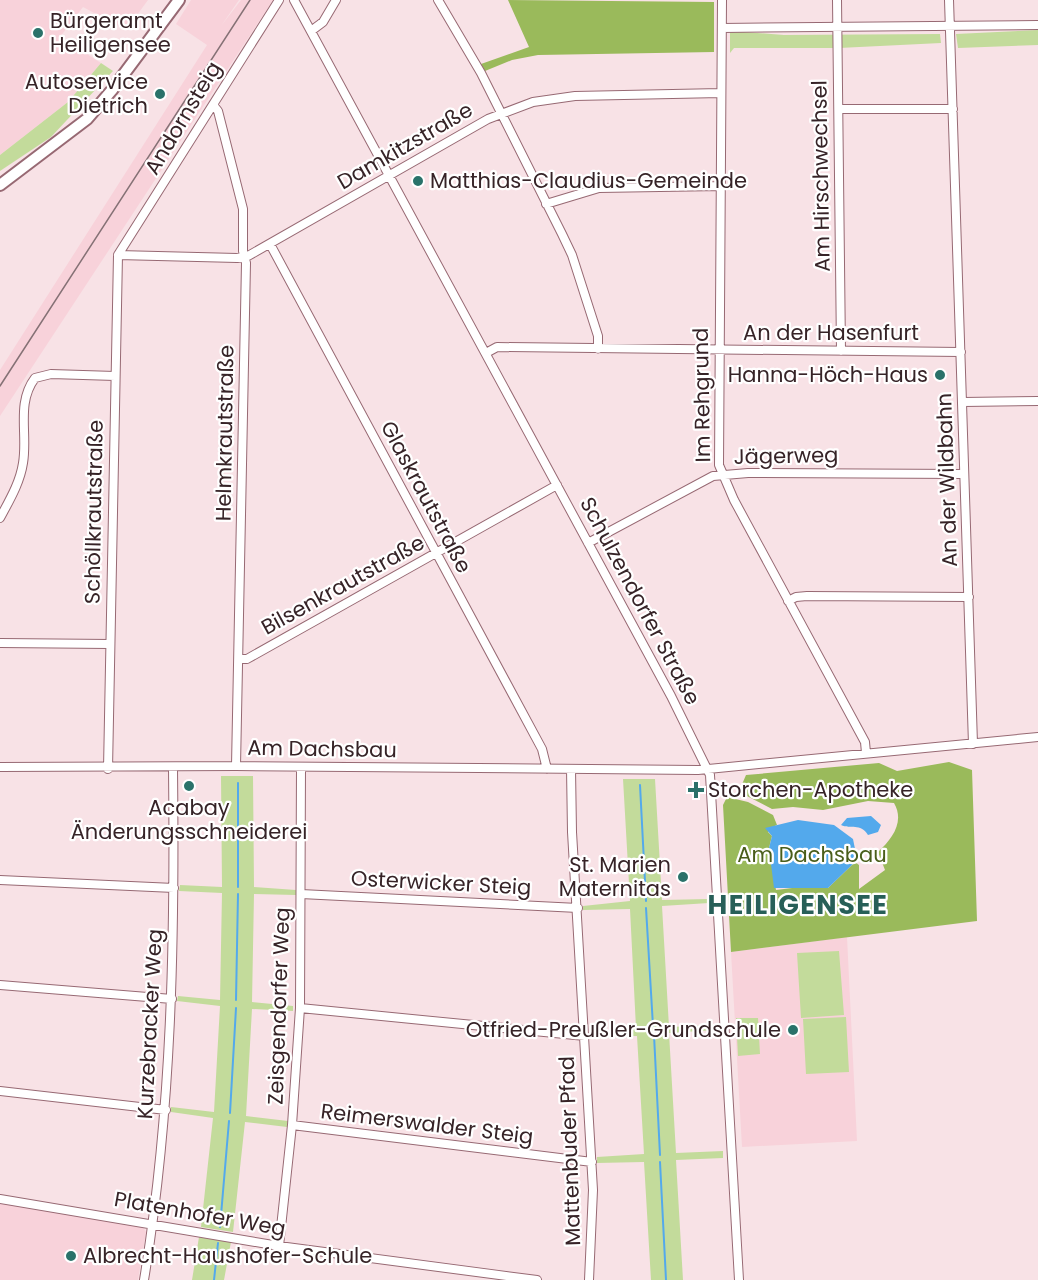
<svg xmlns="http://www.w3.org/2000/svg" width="1038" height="1280" font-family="Poppins,sans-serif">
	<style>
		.built { fill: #f8d2da }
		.green { fill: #c3db9b }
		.forest { fill: #9aba5b }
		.water { fill: #53a9ec }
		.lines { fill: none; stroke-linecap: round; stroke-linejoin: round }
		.stream { stroke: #53a9ec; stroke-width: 2 }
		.minor-casing { stroke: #976973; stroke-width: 10 }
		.major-casing { stroke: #976973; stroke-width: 14 }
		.minor { stroke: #fff; stroke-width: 8 }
		.major { stroke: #fff; stroke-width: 10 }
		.tram { stroke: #857175; stroke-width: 1.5 }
		.poi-dot { fill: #2a726a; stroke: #fff; stroke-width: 2 }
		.labels { text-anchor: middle; stroke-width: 4.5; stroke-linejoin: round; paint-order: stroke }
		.poi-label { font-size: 21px; fill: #362327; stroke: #fff; text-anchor: start }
		.street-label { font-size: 21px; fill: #362327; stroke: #fff }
		.park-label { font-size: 21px; fill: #4a5e1b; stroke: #fff }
		.district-label { font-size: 27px; font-weight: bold; letter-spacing: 1.5px; fill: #275f58; stroke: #fff }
	</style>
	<rect width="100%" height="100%" fill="#f8e2e6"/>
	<path class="built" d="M0 0H148L126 30 83 7 60 37 101 63 68 102 0 155Z
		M191 0H239L221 26 241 0H273L0 416V370L207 45 176 24Z
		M847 937 857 1141 742 1147 731 952Z
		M0 1203 143 1227 146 1232 138 1280H0Z"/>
	<path class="green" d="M1038 30V45L958 48 956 34Z
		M730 31 784 35 940 34 941 43 839 48H734L730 53Z
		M101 63 113 71 51 137 0 171V155L68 102Z
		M221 776H253L254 887 296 890V895L254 894 252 1002 293 1006V1011L252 1009 246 1116 288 1121 287 1127 245 1122 233 1232 201 1227 213 1118 171 1112V1107L214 1112 220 1006 177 1001 178 996 220 1000 222 893 179 891 180 885 222 887Z
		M623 779H655L662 900 709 899V903L662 906 669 1027 716 1025V1030L669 1033 676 1153 723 1151V1158L676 1160 683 1280H651L644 1162 597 1163V1157L644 1154 637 1036 590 1037V1032L636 1028 630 909 583 910V906L630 901Z
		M839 951 844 1015 801 1018 797 953Z
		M846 1017 849 1072 806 1074 803 1019Z
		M736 1018H758L760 1054 738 1056Z
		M199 1237 231 1242 224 1280H192Z"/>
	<path class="forest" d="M508 0 714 2V52L538 55 512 60 485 71 481 64 529 47Z
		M949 762 972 770 977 921 731 952 723 805 727 797 748 802 773 815 777 825 770 828 768 832 772 836 769 848 776 890 808 886 828 888 855 862 859 865V889L885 870 878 852C892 839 905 822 894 803L868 801 823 810 793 807 772 809 741 793 740 789 746 775 879 763 897 771Z"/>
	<path class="water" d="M871 816 881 825 878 832 868 835C860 822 851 830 841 825L847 818Z
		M798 820 834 825 853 839 856 854 855 862 828 888H774L769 848 772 836 765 828Z"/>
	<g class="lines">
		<path class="stream" d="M238 783V887
			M640 785 646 901
			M646 908 653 1026
			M236 1000 238 894
			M654 1035 660 1155
			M230 1113 236 1008
			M660 1162 666 1280
			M220 1227 229 1121
			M214 1280 218 1243"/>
		<defs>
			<path id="minor" d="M294 0 671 696 710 775 739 1280
				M438 0 481 73 562 234 572 255 598 336V349
				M722 0 719 465 734 500 865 742 866 753
				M837 0 841 351
				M949 0 973 744
				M722 28 1038 25
				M311 31 323 22 336 0
				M214 106 218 111 243 209V251L246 263 236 766
				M839 109H953
				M546 204 599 188 721 186
				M270 244 542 749 547 769
				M118 255 237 258 248 256 488 119 533 102 575 96 721 93
				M118 255 279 0
				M486 353 497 347 961 352
				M963 402 1038 401
				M0 518C9 501 20 483 23 463 28 434 16 403 35 378L51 374 115 376
				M588 543 713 476 748 473 964 474
				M788 601 796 597 807 596 969 597
				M0 643 110 644
				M239 659H247L557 485
				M0 767 236 766 698 770 1038 737
				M108 769 118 255
				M571 769 572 832 593 1190 589 1280
				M0 880 174 888
				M301 894 578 908
				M0 985 172 999
				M300 1008 585 1036
				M0 1091 166 1110
				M292 1125 592 1162
				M0 1199 279 1246 537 1280
				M279 1246 292 1125 300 1008 301 768
				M144 1280C172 1110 175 939 173 768"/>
			<path id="major" d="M0 185 87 119 112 90 179 0"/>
		</defs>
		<use href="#minor" class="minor-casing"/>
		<use href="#major" class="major-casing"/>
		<use href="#minor" class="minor"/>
		<use href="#major" class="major"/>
		<path class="tram" d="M0 386 250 0"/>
	</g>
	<g class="poi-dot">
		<circle cx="38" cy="33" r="6"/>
		<circle cx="160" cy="94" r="6"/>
		<circle cx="418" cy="181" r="6"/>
		<circle cx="940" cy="375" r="6"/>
		<circle cx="189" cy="786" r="6"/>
		<path d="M693 781h6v6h6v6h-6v6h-6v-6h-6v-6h6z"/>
		<circle cx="683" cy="877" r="6"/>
		<circle cx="793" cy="1030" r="6"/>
		<circle cx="71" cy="1256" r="6"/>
	</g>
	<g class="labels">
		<g class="poi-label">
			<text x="50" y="28">Bürgeramt<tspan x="50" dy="24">Heiligensee</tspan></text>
			<text x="148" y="89" text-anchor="end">Autoservice<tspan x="148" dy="24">Dietrich</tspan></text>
			<text x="430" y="188">Matthias-Claudius-Gemeinde</text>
			<text x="928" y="382" text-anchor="end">Hanna-Höch-Haus</text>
			<text x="708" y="797">Storchen-Apotheke</text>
			<text x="189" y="815" text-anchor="middle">Acabay<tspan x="189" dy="24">Änderungsschneiderei</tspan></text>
			<text x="671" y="872" text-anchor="end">St. Marien<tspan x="671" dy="24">Maternitas</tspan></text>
			<text x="781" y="1037" text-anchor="end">Otfried-Preußler-Grundschule</text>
			<text x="83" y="1263">Albrecht-Haushofer-Schule</text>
		</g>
		<g class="street-label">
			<text transform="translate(183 118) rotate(-59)" y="7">Andornsteig</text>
			<text transform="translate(405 146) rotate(-30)" y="7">Damkitzstraße</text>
			<text transform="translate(821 176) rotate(-91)" y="7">Am Hirschwechsel</text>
			<text x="831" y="340">An der Hasenfurt</text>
			<text transform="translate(702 395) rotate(-91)" y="7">Im Rehgrund</text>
			<text transform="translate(225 433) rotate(-89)" y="7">Helmkrautstraße</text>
			<text transform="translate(786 456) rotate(-1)" y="7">Jägerweg</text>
			<text transform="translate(947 480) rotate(-92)" y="7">An der Wildbahn</text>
			<text transform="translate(426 497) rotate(62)" y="7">Glaskrautstraße</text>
			<text transform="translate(94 512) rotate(-89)" y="7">Schöllkrautstraße</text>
			<text transform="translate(343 585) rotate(-29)" y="7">Bilsenkrautstraße</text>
			<text transform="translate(640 601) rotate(62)" y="7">Schulzendorfer Straße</text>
			<text transform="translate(322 749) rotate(1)" y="7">Am Dachsbau</text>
			<text transform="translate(441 883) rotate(3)" y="7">Osterwicker Steig</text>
			<text transform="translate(279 1006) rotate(-88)" y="7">Zeisgendorfer Weg</text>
			<text transform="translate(150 1024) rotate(-87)" y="7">Kurzebracker Weg</text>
			<text transform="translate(427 1124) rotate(7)" y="7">Reimerswalder Steig</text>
			<text transform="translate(570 1151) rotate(-92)" y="7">Mattenbuder Pfad</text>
			<text transform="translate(200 1214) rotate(10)" y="7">Platenhofer Weg</text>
		</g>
		<g class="park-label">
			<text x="812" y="862">Am Dachsbau</text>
		</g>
		<g class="district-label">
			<text x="798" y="914">HEILIGENSEE</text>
		</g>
	</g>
</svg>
